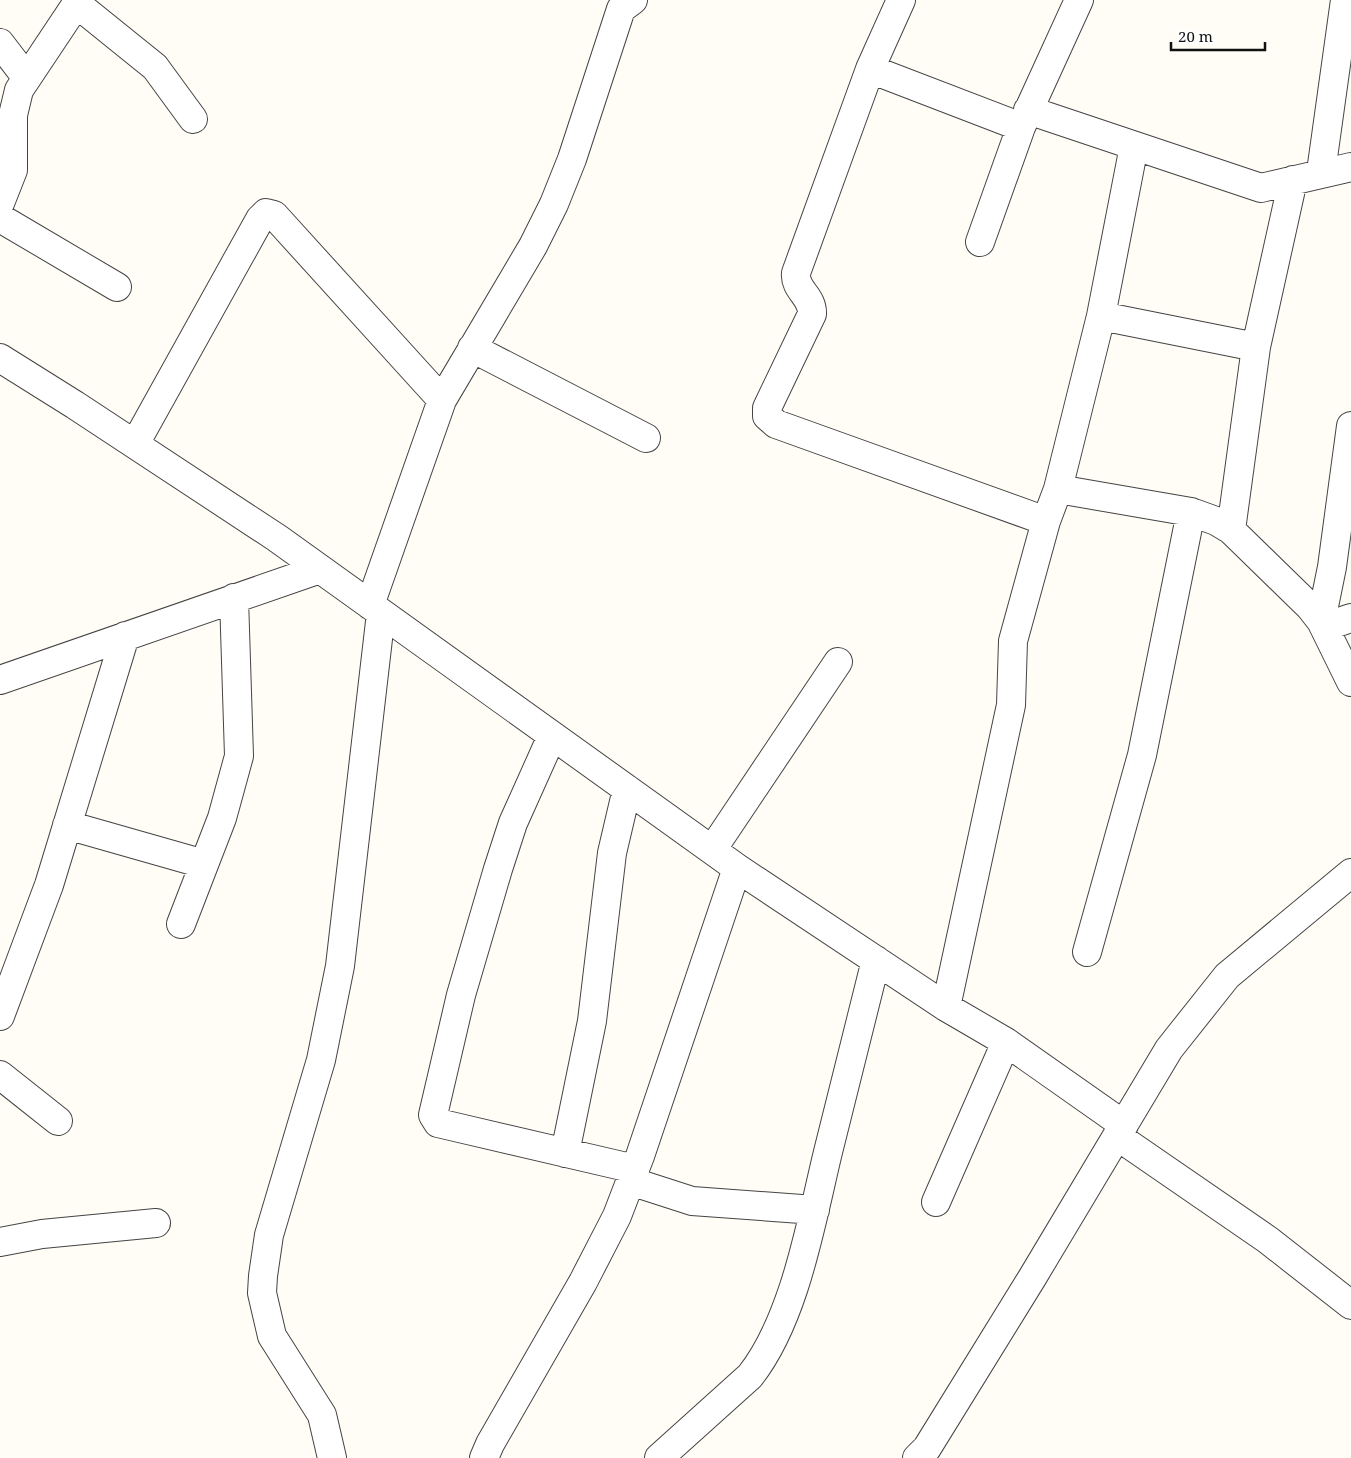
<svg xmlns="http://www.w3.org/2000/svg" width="1351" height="1458" font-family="'Noto Serif',serif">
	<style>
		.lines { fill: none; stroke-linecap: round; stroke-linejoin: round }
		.street-casing { stroke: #444; stroke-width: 30 }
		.street { stroke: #fff; stroke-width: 28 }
	</style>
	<rect width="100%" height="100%" fill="#fffdf5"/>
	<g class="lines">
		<defs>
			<path id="street" d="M901 0 870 69 796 273C794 290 813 296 812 314L767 408V416L776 424 1046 521
				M77 4 155 67 193 119
				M0 43 26 77
				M870 69 1021 127
				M1028 110 1261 188 1351 167
				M1321 172 1345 0
				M0 203 13 170V115L19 90 79 0
				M0 218 117 287
				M980 242 1021 127 1079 0
				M1101 316 1256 347
				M472 348 646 438
				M0 358 75 405 277 538 737 868 946 1007 1006 1042 1124 1125
				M135 444 260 219 266 213 274 215 442 400
				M1058 489 1191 512 1216 521 1231 530 1310 607 1321 621 1351 682
				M1231 530 1256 347 1293 180
				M370 605 442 400 533 246 554 204 572 159 621 9 633 0
				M1321 621 1332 567 1351 426
				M1324 627 1351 618
				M0 680 320 569
				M552 736 513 823 498 869 461 995 433 1115 438 1123 635 1169
				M67 825 204 864
				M712 850 838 662
				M181 924 222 818 239 756 234 598
				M1087 952 1142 755 1191 512
				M946 1007 1011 705 1013 641 1046 521 1058 489 1101 316 1134 146
				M0 1016 49 885 125 636
				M0 1075 58 1121
				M1117 1136 1268 1240 1351 1305
				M565 1153 592 1021 612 853 627 789
				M630 1181 692 1201 815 1210
				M936 1202 1006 1042
				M0 1242 42 1234 156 1223
				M332 1458 322 1415 272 1336 262 1293 263 1276 269 1235 321 1060 340 966 381 613
				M484 1458 490 1444 583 1282 617 1216 640 1156 737 868
				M659 1458 750 1376C795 1319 811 1222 828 1152 844 1088 860 1024 876 960
				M917 1458 927 1448 1032 1278 1169 1049 1227 976 1351 873"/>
		</defs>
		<use href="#street" class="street-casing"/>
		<use href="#street" class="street"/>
	</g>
	<path d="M1171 42v8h94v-8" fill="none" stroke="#111111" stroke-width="2.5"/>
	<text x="1178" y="42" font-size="15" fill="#111111" stroke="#ffffff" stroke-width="4" paint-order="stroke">20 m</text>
</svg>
